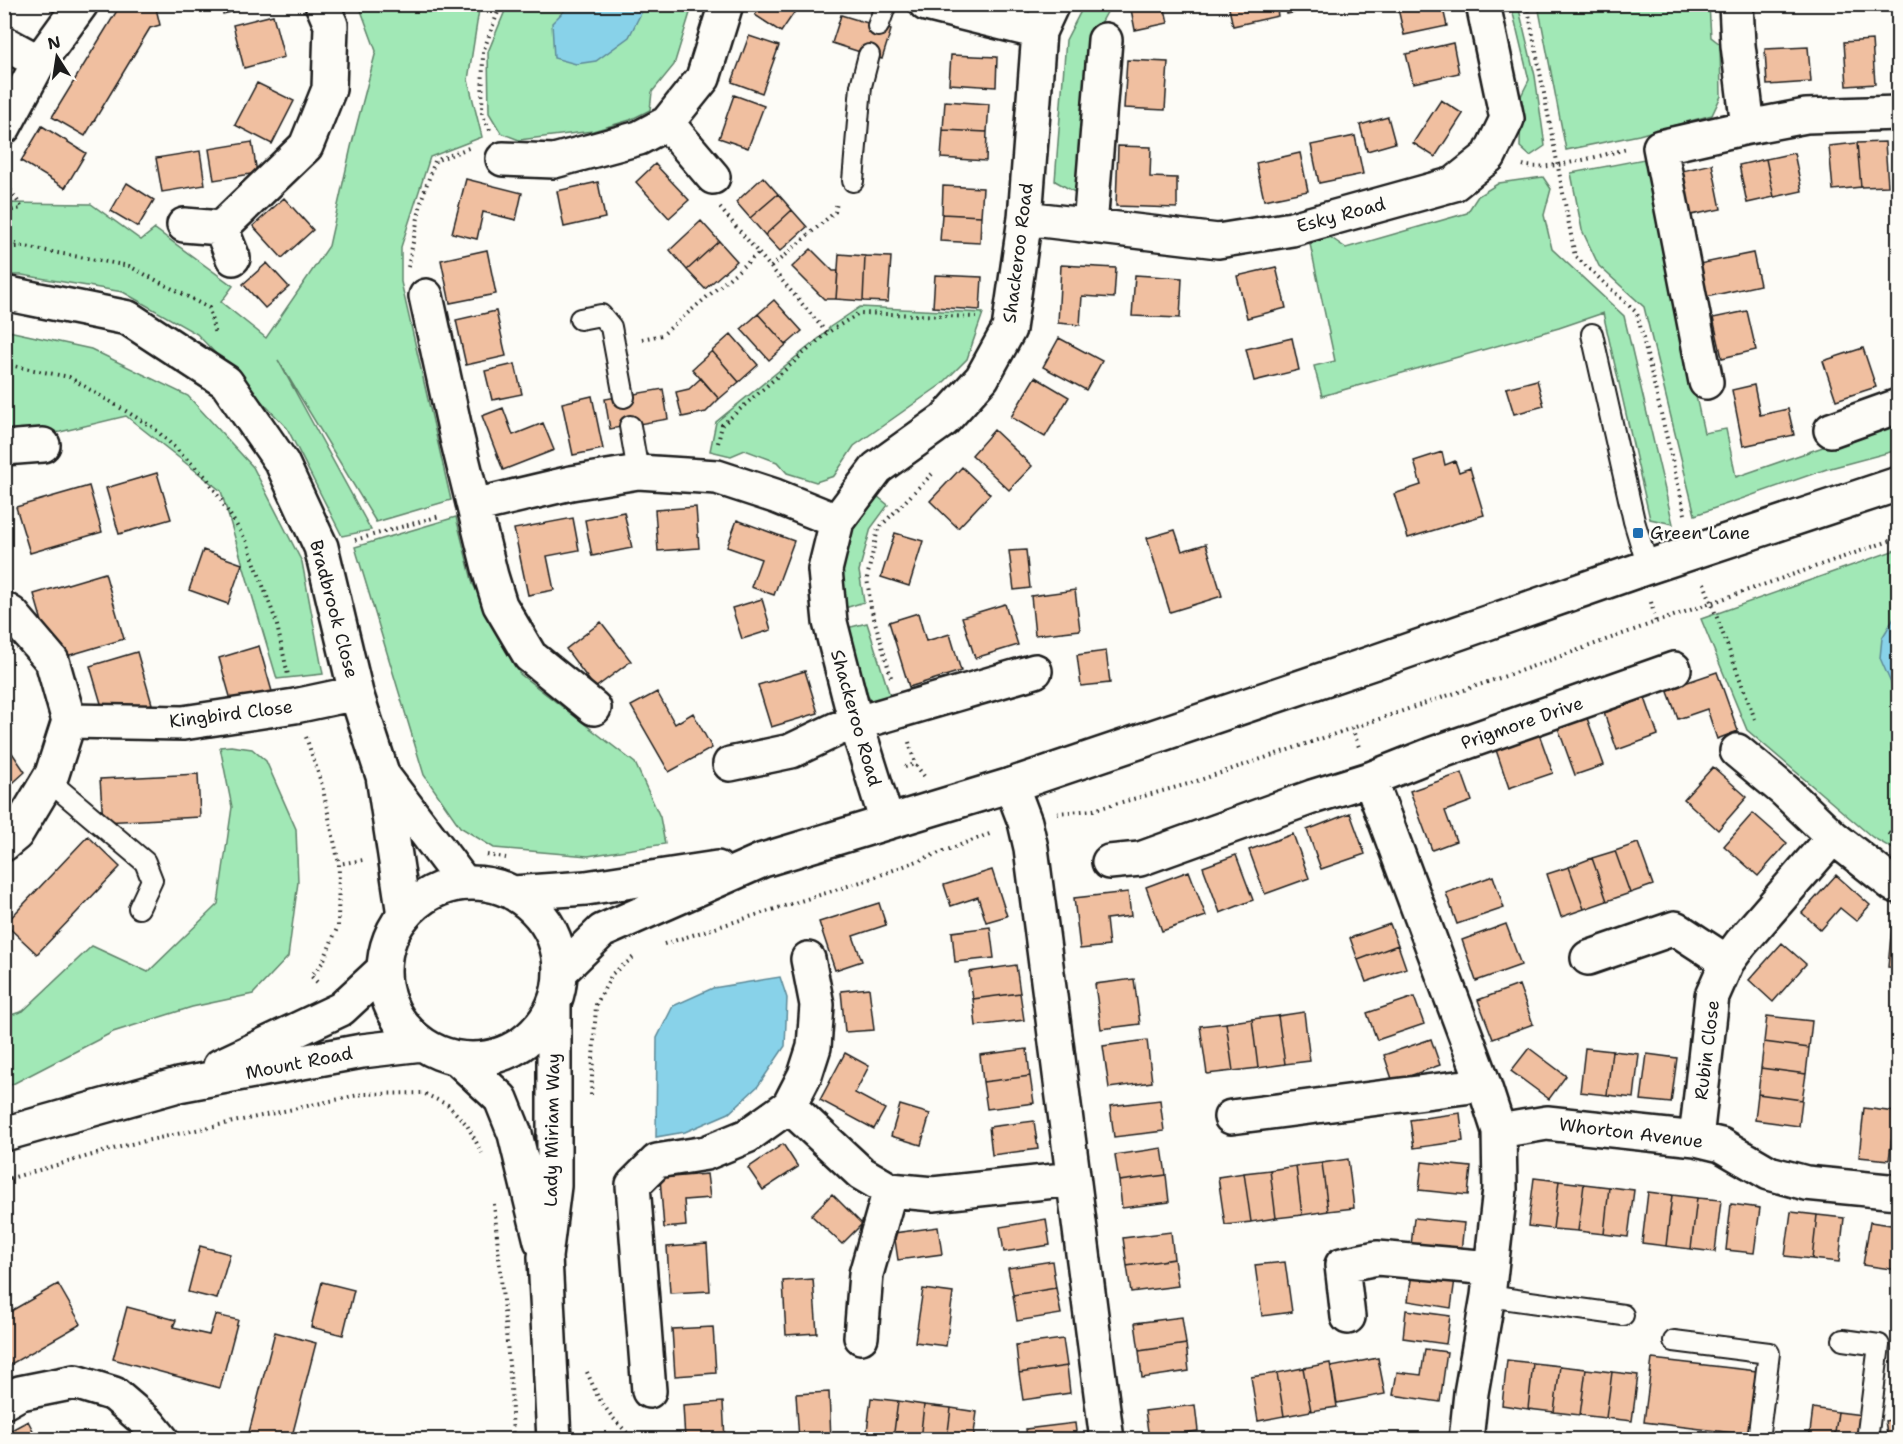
<svg xmlns="http://www.w3.org/2000/svg" width="1903" height="1444" font-family="'Shantell Sans',sans-serif">
	<style>
		.green { fill: #a1e8b6; stroke: #5e8269; stroke-width: 1.5 }
		.water { fill: #88d2e9; stroke: #5d8997; stroke-width: 1.5 }
		.building { fill: #f0bfa0; stroke: #1c1c1c; stroke-width: 1.5 }
		.lines { fill: none; stroke-linecap: round; stroke-linejoin: round }
		.service-casing { stroke: #1c1c1c; stroke-width: 24 }
		.minor-casing { stroke: #1c1c1c; stroke-width: 38 }
		.tertiary-casing { stroke: #1c1c1c; stroke-width: 38 }
		.path { stroke: #1c1c1c; stroke-width: 4; stroke-dasharray: 1.5 4.5; stroke-linecap: butt }
		.service { stroke: #fdfcf7; stroke-width: 20 }
		.minor { stroke: #fdfcf7; stroke-width: 33 }
		.tertiary { stroke: #fdfcf7; stroke-width: 33 }
		.poi-dot { fill: #1f6fb2; stroke: #fdfcf7; stroke-width: 2 }
		.labels { text-anchor: middle; stroke-width: 4.5; stroke-linejoin: round; paint-order: stroke }
		.street-label { font-size: 18px; fill: #1c1c1c; stroke: #fdfcf7 }
		.poi-label { font-size: 18px; fill: #1c1c1c; stroke: #fdfcf7; text-anchor: start }
	</style>
	<rect width="100%" height="100%" fill="#fdfcf7"/>
	<filter id="ink" filterUnits="userSpaceOnUse"><feTurbulence type="fractalNoise" baseFrequency=".0167" numOctaves="2"/><feDisplacementMap in="SourceGraphic" scale="12" xChannelSelector="R" yChannelSelector="G"/><feConvolveMatrix kernelMatrix="1 2 1 2 8 2 1 2 1" color-interpolation-filters="sRGB"/></filter>
	<g filter="url(#ink)">
		<path class="green" d="M359 5H486L479 10 468 80 482 137 430 157 401 247V282L451 500 376 522 278 360 371 530 342 536 287 428 197 334 123 292 22 275H5V203L91 204 141 240 155 229 233 286 221 302 266 338 329 246 351 147 376 51Z
			M509 5H701L690 13 674 65 652 92 650 110 630 120 593 131 519 140 501 133 489 113 488 52 507 6Z
			M1084 5H1111L1095 34 1080 195 1055 181 1066 40Z
			M1511 5H1518L1535 76 1545 146 1530 156 1520 147 1521 96 1529 80Z
			M1538 5H1709L1711 37 1720 44 1721 96 1712 115 1639 135 1566 150Z
			M1644 159 1704 433 1726 429 1736 477 1820 448 1889 422 1896 426H1898V450L1827 469 1695 515 1644 307 1599 266 1582 230 1571 173Z
			M1543 177 1551 189 1544 215 1552 249 1624 316 1673 524 1650 519 1603 313 1559 328 1322 396 1314 366 1335 361 1310 244 1330 237 1346 248 1467 213 1478 196 1499 183Z
			M860 307 983 313 967 359 942 384 854 446 834 476 816 482 787 473 777 462 745 450 731 456 710 451 716 422 823 335 830 327Z
			M4 330 91 349 188 396 253 467 302 562 323 674 277 679 221 491 126 416 60 432 9 437 5 434Z
			M872 492 888 505 871 528 859 571 864 602 842 609 839 572 849 527Z
			M456 517 473 584 520 674 635 763 660 817 665 844 588 856 494 848 460 827 424 775 355 547Z
			M1898 549V852L1872 837 1747 730 1701 619Z
			M867 623 891 699 871 704 847 628Z
			M231 746 252 749 266 761 296 829 298 882 288 957 253 994 192 1007 113 1032 5 1088V1017L23 1011 92 946 148 972 218 904 232 807 220 747Z"/>
		<path class="water" d="M570 5V4L645 5 629 37 596 61 576 64 554 58 552 23Z
			M1898 614V699L1880 658 1882 638 1896 615Z
			M780 977 787 998 785 1046 758 1086 729 1113 685 1132 656 1137 657 1038 673 1006 713 988Z"/>
		<path class="building" d="M121 4H155L160 25 150 28 85 136 52 117Z
			M220 4H261L223 14Z
			M762 4H800L781 32 755 15Z
			M1130 4H1164L1168 23 1135 30Z
			M1228 4H1276L1278 16 1233 26Z
			M1285 4H1331L1287 14Z
			M1397 4H1442L1447 26 1404 35Z
			M1762 4H1803V6L1762 9Z
			M273 15 284 57 244 68 233 25Z
			M841 15 891 30 882 59 832 43Z
			M749 36 779 46 762 93 732 82Z
			M1872 40 1875 84 1847 86 1844 42Z
			M1453 43 1459 73 1413 83 1406 54Z
			M1808 47 1811 82 1767 85 1765 49Z
			M951 55 997 57 996 87 949 84Z
			M1127 60 1168 62 1165 110 1124 108Z
			M257 83 294 101 272 144 235 125Z
			M734 95 764 106 748 148 719 138Z
			M1441 100 1463 114 1435 157 1413 143Z
			M945 101 989 104 987 132 943 130Z
			M1388 117 1395 143 1367 151 1360 125Z
			M42 126 86 153 65 188 21 161Z
			M943 130 987 132 986 161 941 158Z
			M1355 136 1363 174 1319 183 1311 145Z
			M252 142 257 173 214 180 209 149Z
			M1885 142 1888 186 1861 187 1857 143Z
			M1857 143 1861 187 1833 190 1829 146Z
			M1118 146 1151 147 1150 177 1177 178V208L1116 206Z
			M200 151 205 185 162 192 156 158Z
			M1300 153 1308 191 1264 200 1256 163Z
			M1794 153 1802 191 1774 197 1766 159Z
			M1766 159 1774 197 1747 203 1739 165Z
			M655 164 689 200 669 218 636 182Z
			M1712 164 1721 209 1691 215 1682 171Z
			M763 177 778 194 750 218 736 202Z
			M466 179 522 193 516 220 483 212 477 239 452 233Z
			M598 182 605 218 564 227 557 191Z
			M127 183 154 200 138 227 111 211Z
			M943 186 983 188 981 216 942 214Z
			M778 194 792 210 765 235 750 218Z
			M284 198 313 230 282 258 253 226Z
			M792 210 807 227 780 251 765 235Z
			M942 214 981 216 980 243 940 241Z
			M701 221 719 241 687 270 670 250Z
			M719 241 737 261 705 289 687 270Z
			M811 249 833 271H838L836 299H824L792 267Z
			M487 250 496 294 450 303 441 260Z
			M1753 253 1760 285 1706 297 1699 264Z
			M839 254 865 256 863 301 836 299Z
			M865 256 891 257 888 302 863 301Z
			M267 263 289 287 265 308 243 284Z
			M1061 265 1116 268 1114 298 1082 296 1080 325 1058 323Z
			M1276 267 1286 308 1247 318 1237 276Z
			M935 275 982 277 980 310 933 307Z
			M1135 275 1182 278 1180 318 1132 316Z
			M774 300 802 331 786 345 758 314Z
			M496 311 506 356 466 365 456 320Z
			M1747 311 1756 350 1722 358 1713 318Z
			M758 314 786 345 769 360 741 329Z
			M731 334 758 365 739 382 712 351Z
			M1059 338 1102 361 1086 390 1043 367Z
			M1292 338 1299 370 1254 381 1246 349Z
			M1863 348 1876 387 1836 400 1823 361Z
			M712 351 739 382 719 399 692 369Z
			M515 364 522 394 492 400 485 371Z
			M1035 377 1069 397 1045 437 1011 417Z
			M701 378 719 399 706 412 682 417 676 392 689 389Z
			M1537 380 1544 406 1514 414 1506 388Z
			M1754 385 1760 415 1788 409 1794 435 1743 446 1732 390Z
			M663 389 668 419 610 429 605 399Z
			M592 396 603 449 573 455 562 403Z
			M503 408 513 435 543 423 554 450 503 470 482 416Z
			M994 430 1032 466 1009 490 972 455Z
			M1442 452 1445 465 1455 461 1459 472 1470 468 1484 515 1408 538 1394 494 1421 485 1414 461Z
			M962 467 990 494 958 528 930 501Z
			M157 473 171 519 119 534 106 488Z
			M89 486 102 532 30 553 16 507Z
			M696 507 699 548 658 551 655 510Z
			M624 512 632 548 592 556 585 520Z
			M573 518 579 550 547 556 554 590 528 595 514 529Z
			M737 520 794 541 774 595 751 587 761 559 727 547Z
			M1175 530 1182 551 1206 544 1222 596 1170 612 1147 538Z
			M895 533 923 541 909 586 881 577Z
			M203 550 242 564 228 604 189 590Z
			M1026 550 1030 588 1014 590 1009 551Z
			M105 573 124 639 53 660 34 594Z
			M1075 590 1080 630 1035 635 1031 596Z
			M762 599 771 630 742 639 732 608Z
			M1005 604 1018 645 975 658 962 617Z
			M918 613 926 641 950 634 961 671 909 687 889 622Z
			M601 622 631 661 595 688 566 649Z
			M259 646 273 695 233 707 219 658Z
			M1106 651 1110 683 1081 686 1077 655Z
			M137 652 152 704 105 717 90 666Z
			M805 671 818 713 771 727 758 685Z
			M1717 672 1738 731 1717 739 1707 709 1678 719 1667 689Z
			M657 692 675 724 693 713 712 748 669 772 631 706Z
			M1645 698 1658 735 1617 750 1604 713Z
			M1587 718 1604 765 1575 775 1558 728Z
			M1539 734 1553 773 1509 788 1496 750Z
			M4 741 25 772 4 791Z
			M1713 767 1747 797 1718 830 1684 799Z
			M1462 773 1472 801 1445 811 1456 841 1432 850 1410 791Z
			M198 774 200 817 103 822 100 779Z
			M1350 813 1365 854 1321 869 1307 830Z
			M1753 813 1787 843 1758 876 1724 846Z
			M1293 834 1309 878 1265 894 1249 850Z
			M88 836 120 867 37 954 5 924Z
			M1638 843 1653 885 1630 893 1615 851Z
			M1615 851 1630 893 1607 901 1592 858Z
			M1236 855 1253 900 1220 913 1203 867Z
			M1592 858 1607 901 1584 909 1569 867Z
			M1569 867 1584 909 1561 917 1547 874Z
			M992 870 1007 916 986 922 978 897 951 906 944 885Z
			M1189 871 1206 916 1162 931 1146 887Z
			M1836 875 1870 905 1856 921 1840 908 1821 930 1802 913Z
			M1493 876 1504 908 1457 924 1446 893Z
			M1128 892 1131 916 1106 919 1109 946 1080 949 1074 898Z
			M879 903 886 925 853 936 862 961 835 970 819 922Z
			M1390 924 1398 945 1358 960 1350 938Z
			M1506 924 1521 965 1476 981 1462 940Z
			M1892 925 1898 926V968L1888 967Z
			M990 927 994 958 955 962 952 932Z
			M1782 943 1806 964 1773 1002 1749 980Z
			M1398 945 1406 968 1366 982 1358 960Z
			M1016 965 1020 993 973 999 969 972Z
			M1134 979 1140 1024 1101 1029 1095 984Z
			M1519 985 1533 1024 1493 1039 1478 1000Z
			M869 988 874 1030 845 1032 841 991Z
			M1020 993 1024 1020 976 1026 973 999Z
			M1414 997 1424 1024 1377 1040 1367 1013Z
			M1304 1012 1310 1061 1285 1064 1278 1016Z
			M1278 1016 1285 1064 1258 1068 1252 1019Z
			M1767 1016 1812 1021 1809 1048 1764 1042Z
			M1252 1019 1258 1068 1233 1071 1226 1023Z
			M1226 1023 1233 1071 1207 1074 1200 1026Z
			M1431 1039 1440 1065 1393 1082 1384 1055Z
			M1147 1040 1152 1082 1109 1088 1103 1046Z
			M1764 1042 1809 1048 1806 1074 1761 1068Z
			M1529 1048 1566 1076 1549 1099 1511 1071Z
			M1585 1048 1612 1051 1607 1095 1580 1092Z
			M1027 1049 1030 1076 983 1082 980 1055Z
			M1612 1051 1639 1054 1634 1098 1607 1095Z
			M845 1053 869 1066 855 1093 885 1109 874 1129 820 1100Z
			M1647 1054 1677 1058 1671 1103 1641 1100Z
			M1761 1068 1806 1074 1802 1100 1758 1094Z
			M1030 1076 1034 1103 987 1109 983 1082Z
			M1758 1094 1802 1100 1799 1126 1755 1120Z
			M1160 1100 1164 1131 1114 1137 1110 1106Z
			M900 1105 930 1114 921 1145 891 1136Z
			M1864 1108 1895 1112 1889 1160 1859 1157Z
			M1460 1113 1463 1141 1414 1148 1410 1120Z
			M1034 1121 1038 1149 992 1155 989 1127Z
			M783 1144 798 1167 763 1190 748 1168Z
			M1162 1148 1166 1175 1119 1181 1115 1155Z
			M1348 1159 1354 1208 1328 1211 1322 1163Z
			M1422 1162 1471 1167 1468 1195 1419 1190Z
			M1322 1163 1328 1211 1302 1215 1296 1166Z
			M1296 1166 1302 1215 1276 1218 1270 1170Z
			M1270 1170 1276 1218 1251 1222 1244 1173Z
			M1244 1173 1251 1222 1225 1225 1218 1177Z
			M707 1174 710 1198 684 1200 686 1226 664 1228 660 1178Z
			M1166 1175 1169 1202 1122 1208 1119 1181Z
			M1534 1178 1559 1181 1553 1229 1528 1226Z
			M1559 1181 1584 1184 1578 1231 1553 1229Z
			M1584 1184 1609 1187 1604 1234 1578 1231Z
			M1609 1187 1634 1190 1628 1237 1604 1234Z
			M1648 1192 1672 1195 1666 1246 1642 1243Z
			M832 1194 862 1224 842 1244 811 1215Z
			M1672 1195 1697 1198 1691 1249 1666 1246Z
			M1697 1198 1721 1200 1715 1252 1691 1249Z
			M1731 1204 1760 1208 1754 1253 1726 1250Z
			M1791 1212 1817 1215 1812 1259 1785 1256Z
			M1817 1215 1844 1218 1839 1262 1812 1259Z
			M1414 1218 1464 1223 1461 1252 1411 1246Z
			M1046 1219 1050 1245 1004 1252 1000 1227Z
			M1870 1222 1898 1226V1270L1863 1265Z
			M938 1227 942 1254 898 1260 894 1233Z
			M1171 1232 1174 1259 1127 1266 1123 1238Z
			M707 1244 710 1291 670 1293 667 1247Z
			M200 1246 230 1254 217 1299 188 1292Z
			M1174 1259 1178 1286 1131 1292 1127 1266Z
			M1052 1261 1056 1288 1013 1295 1008 1268Z
			M1285 1262 1292 1312 1262 1316 1255 1265Z
			M1412 1273 1455 1279 1451 1308 1408 1301Z
			M813 1279 817 1333 786 1335 783 1281Z
			M322 1282 354 1290 343 1335 311 1327Z
			M58 1284 81 1324 4 1368V1315Z
			M1056 1288 1061 1314 1017 1321 1013 1295Z
			M923 1289 953 1293 946 1346 915 1342Z
			M127 1307 176 1320 173 1327 209 1335 215 1315 238 1320 220 1388 113 1359Z
			M1406 1310 1450 1316 1446 1344 1403 1338Z
			M1182 1317 1186 1344 1139 1351 1135 1323Z
			M713 1327 716 1373 675 1376 672 1329Z
			M275 1332 316 1343 291 1440H247Z
			M1063 1339 1067 1366 1019 1373 1016 1345Z
			M1186 1344 1189 1371 1142 1378 1139 1351Z
			M1425 1349 1447 1352 1440 1402 1393 1395 1397 1372 1421 1375Z
			M1378 1358 1385 1394 1337 1403 1331 1367Z
			M1652 1359 1757 1371 1750 1435 1644 1422Z
			M1507 1360 1533 1363 1528 1409 1502 1405Z
			M1330 1363 1337 1407 1311 1411 1303 1368Z
			M1533 1363 1560 1366 1554 1412 1528 1409Z
			M1067 1366 1070 1393 1023 1400 1019 1373Z
			M1560 1366 1586 1369 1580 1415 1554 1412Z
			M1303 1368 1311 1411 1284 1416 1277 1373Z
			M1586 1369 1612 1372 1606 1418 1580 1415Z
			M1612 1372 1638 1375 1632 1421 1606 1418Z
			M1277 1373 1284 1416 1258 1421 1251 1377Z
			M829 1392 831 1440H799L796 1394Z
			M871 1398 898 1401 893 1440H866Z
			M898 1401 924 1405 920 1440H893Z
			M723 1402 725 1440H685L683 1405Z
			M924 1405 951 1408 947 1440H920Z
			M1195 1405 1198 1431 1149 1438 1145 1411Z
			M951 1408 977 1412 973 1440H947Z
			M1813 1408 1838 1412 1834 1440H1809Z
			M1838 1412 1862 1415 1859 1440H1834Z
			M1898 1419V1440H1888L1885 1421Z
			M28 1421 38 1440H4V1434Z
			M1075 1423 1077 1440H1027L1026 1429Z"/>
		<g class="lines">
			<defs>
				<path id="service" d="M878 26 886 4
					M853 181 861 86 869 55
					M580 319 601 315 611 327 624 397
					M1592 334 1634 521 1648 567
					M630 426 638 472
					M48 780 145 862 152 880 139 908
					M1488 1296 1623 1315
					M1843 1340 1879 1345 1867 1440
					M1674 1341 1769 1353 1758 1440"/>
				<path id="minor" d="M926 4 1039 32
					M1736 4 1738 45 1748 127
					M4 43 39 62
					M667 123 713 177
					M4 127 39 62 81 4
					M503 159 554 161 639 138 667 123 703 78 726 4
					M1025 218 1218 241 1292 229 1454 184 1489 156 1507 119 1483 4
					M184 225 221 228 233 258
					M1090 226 1105 40
					M221 228 306 146 329 89 331 25 322 4
					M4 293 128 318 226 382 282 463 321 547 356 693 383 776 404 915
					M426 296 457 438 491 576 500 605 530 656 594 708
					M1706 382 1660 147 1748 127 1806 116 1898 113
					M1831 430 1898 406
					M4 448 43 445
					M474 506 571 483 638 472 717 477 775 496 837 521
					M4 609 12 614 52 661 69 721 52 774 16 834 4 844
					M69 721 183 723 295 706 356 693
					M1737 751 1785 791 1833 837 1894 885 1898 886
					M730 764 791 751 837 729 1035 671
					M384 777 464 883
					M1370 779 1483 1082 1499 1131 1500 1189 1488 1296 1471 1393 1466 1440
					M1011 785 1025 822 1031 848 1107 1440
					M887 822 856 723 830 622 825 570 837 521 877 468 944 420 982 378 1009 329 1025 218 1039 32 1052 4
					M1109 862 1140 859 1312 797 1370 779 1433 754 1674 669
					M1588 958 1675 928 1727 962
					M789 1106 861 1173 890 1190 933 1194 1073 1179
					M1231 1117 1464 1087 1483 1082
					M1499 1131 1547 1123 1696 1139 1721 1145 1769 1173 1806 1183 1898 1192
					M1696 1139 1712 996 1727 962 1741 943 1833 837
					M1348 1317 1342 1265 1377 1258 1491 1268
					M861 1337 866 1274 890 1190
					M649 1391 633 1185 657 1161 706 1153 747 1136 789 1106 805 1075 814 1047 817 1005 808 959
					M4 1402 20 1393 75 1382 114 1394 149 1424 162 1440"/>
				<path id="tertiary" d="M384 971a88 88 0 1 1 176 0a88 88 0 1 1-176 0Z
					M513 893 586 888 717 868
					M560 972 602 931 763 860 1011 785 1375 662 1642 569 1898 484
					M554 1003V1186L545 1257 554 1440
					M457 1058 501 1099 515 1134 541 1241
					M220 1066 341 1009 383 970
					M4 1134 178 1085 362 1051 422 1044"/>
			</defs>
			<use href="#service" class="service-casing"/>
			<use href="#minor" class="minor-casing"/>
			<use href="#tertiary" class="tertiary-casing"/>
			<path class="path" d="M1527 4 1575 256 1637 313 1686 518
				M490 130 482 114 483 52 501 4
				M1523 165C1546 172 1602 155 1627 149
				M4 180 22 208 4 212
				M720 208 827 333
				M4 239 21 246
				M4 247H25L129 266 209 308 215 335
				M408 267 422 198 435 161 471 147
				M771 267 835 212 837 202
				M642 339 662 335 759 253
				M4 364 69 377 154 428 207 478 247 542 276 621 288 675
				M718 443 722 425 827 333 859 313 976 317
				M355 540 440 516
				M1704 583 1756 722
				M1651 602 1656 622
				M891 677 871 608 867 578 878 529 932 474
				M1352 728 1359 747
				M306 737 322 785 339 864
				M909 742 915 764
				M905 767 915 764 924 776
				M1057 813 1093 810 1188 784 1517 672 1656 622 1898 538
				M1888 833 1898 840
				M487 855 506 858
				M664 944 867 880 992 833
				M317 982 311 976 323 962 338 926 339 864 363 860
				M591 1095 596 1005 612 974 635 956
				M4 1180 131 1144 363 1094 423 1093 448 1105 467 1125 482 1153
				M494 1204 511 1386 513 1440
				M587 1372 598 1397 612 1417 634 1440"/>
			<use href="#service" class="service"/>
			<use href="#minor" class="minor"/>
			<use href="#tertiary" class="tertiary"/>
		</g>
	</g>
	<rect class="poi-dot" x="1632" y="527" width="12" height="12" rx="3"/>
	<g class="labels">
		<g class="street-label">
			<text transform="translate(1341 215) rotate(-15)" y="6">Esky Road</text>
			<text transform="translate(1018 253) rotate(-83)" y="6">Shackeroo Road</text>
			<text transform="translate(334 609) rotate(75)" y="6">Bradbrook Close</text>
			<text transform="translate(231 714) rotate(-7)" y="6">Kingbird Close</text>
			<text transform="translate(856 718) rotate(74)" y="6">Shackeroo Road</text>
			<text transform="translate(1522 723) rotate(-19)" y="6">Prigmore Drive</text>
			<text transform="translate(1707 1050) rotate(-83)" y="6">Rubin Close</text>
			<text transform="translate(299 1063) rotate(-11)" y="6">Mount Road</text>
			<text transform="translate(552 1130) rotate(-89)" y="6">Lady Miriam Way</text>
			<text transform="translate(1631 1133) rotate(7)" y="6">Whorton Avenue</text>
		</g>
		<g class="poi-label">
			<text x="1650" y="539">Green Lane</text>
		</g>
	</g>
	<rect width="1903" height="1444" fill="none" stroke="#fdfcf7" stroke-width="24"/>
	<rect x="12" y="12" width="1879" height="1420" fill="none" stroke="#1c1c1c" stroke-width="2" filter="url(#ink)"/>
	<g transform="translate(57 57) rotate(348)" stroke="#fdfcf7" stroke-width="4.5" paint-order="stroke">
	<path d="M0-4.5L10 22L0 15L-10 22Z" fill="#1c1c1c"/>
	<text y="-9" font-size="16" font-weight="bold" text-anchor="middle" fill="#1c1c1c">N</text>
	</g>
</svg>
